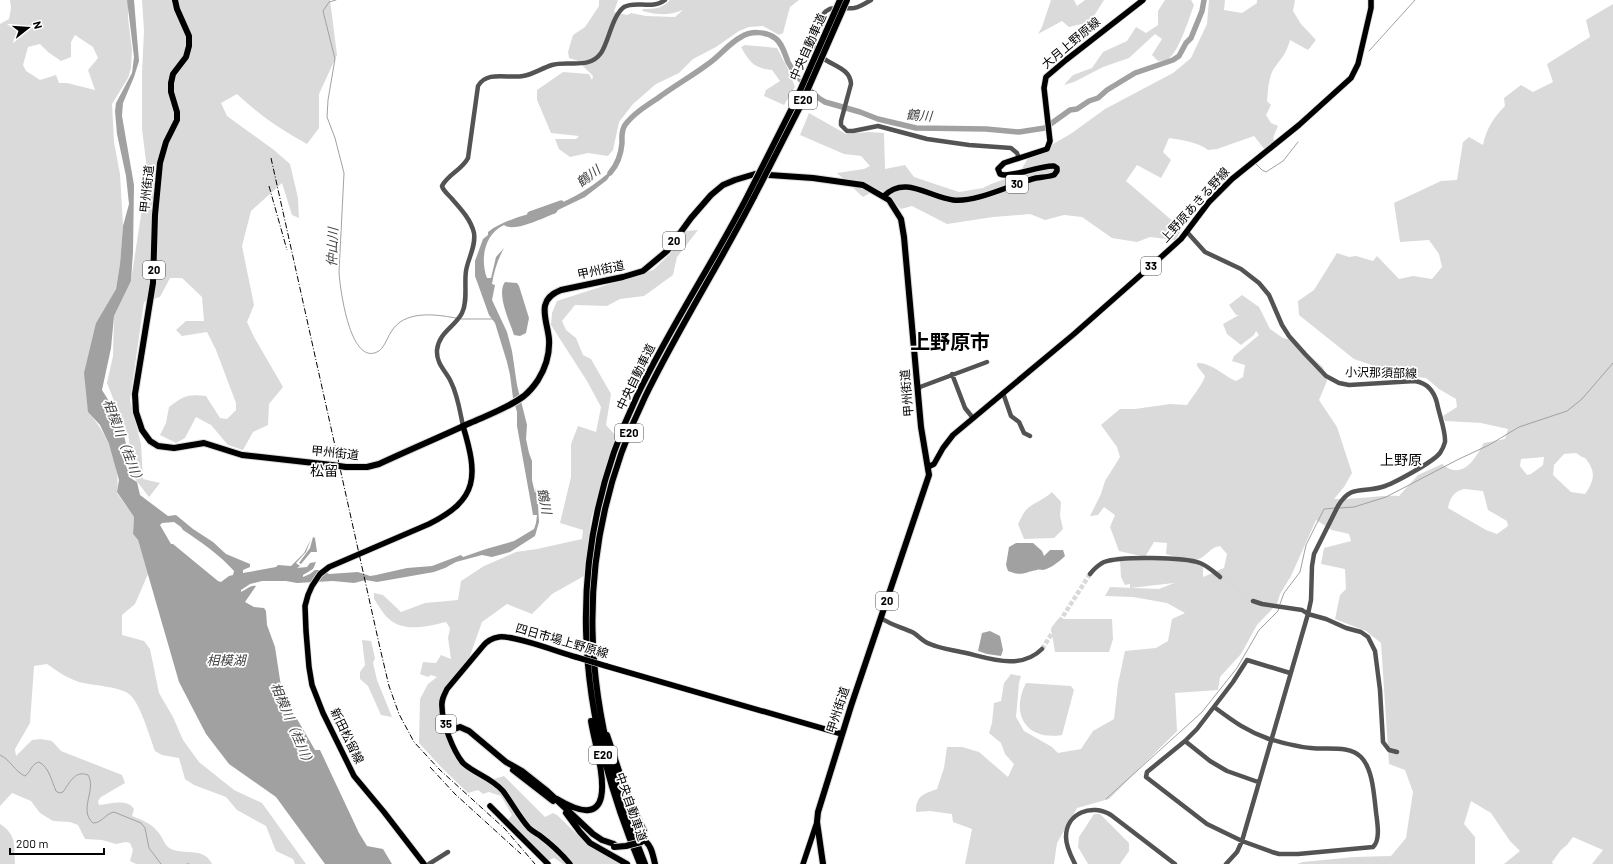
<svg xmlns="http://www.w3.org/2000/svg" width="1613" height="864" font-family="Barlow,'Noto Sans JP',sans-serif">
	<style>
		.green { fill: #dadada; fill-rule: evenodd }
		.water { fill: #a1a1a1; fill-rule: evenodd }
		.lines { fill: none; stroke-linecap: round; stroke-linejoin: round }
		.stream { stroke: #a1a1a1; stroke-width: 1 }
		.river { stroke: #a1a1a1; stroke-width: 5.5 }
		.minor-tunnel { stroke: #d9d9d9; stroke-width: 4.5; stroke-dasharray: 4.5 2; stroke-linecap: butt }
		.major-casing { stroke: #dbdbdb; stroke-width: 7 }
		.highway-casing { stroke: #dbdbdb; stroke-width: 8 }
		.minor { stroke: #535353; stroke-width: 4.5 }
		.major { stroke: #000; stroke-width: 5.5 }
		.highway { stroke: #000; stroke-width: 6 }
		.rail { stroke: #000; stroke-width: 1; stroke-dasharray: 6 2 1 2; stroke-linecap: butt }
		.major-bridge-casing { stroke: #dbdbdb; stroke-width: 7; stroke-linecap: butt }
		.highway-bridge-casing { stroke: #dbdbdb; stroke-width: 8; stroke-linecap: butt }
		.major-bridge { stroke: #000; stroke-width: 5.5 }
		.highway-bridge { stroke: #000; stroke-width: 6 }
		.labels { text-anchor: middle; stroke-width: 3.5; stroke-linejoin: round; paint-order: stroke }
		.shield { fill: #fff; stroke: #4c4c4c; stroke-width: 1 }
		.shield-label { font-size: 11px; font-weight: bold; fill: #000 }
		.street-label { font-size: 12px; fill: #000; stroke: #fff }
		.water-label { font-size: 13px; font-style: italic; fill: #424242; stroke: #fff }
		.quarter-label { font-size: 14px; fill: #000; stroke: #fff }
		.town-label { font-size: 20px; font-weight: bold; fill: #000; stroke: #fff }
	</style>
	<rect width="100%" height="100%" fill="#fff"/>
	<path class="green" d="M10 0H128V18L132 50 131 68 128 78 112 104 114 142 120 174 123 226 120 264 116 289 96 323 88 412C107 433 121 464 117 493L134 517 133 534 138 540 148 574 135 604 122 615V635L144 641 150 649 159 693 173 717 183 740 199 762 234 790 262 803 306 864H295L293 859 276 851 266 826 237 810 226 797 194 785 185 779 179 758 162 755 155 751C149 735 142 709 132 697 124 686 93 686 79 682 67 678 57 671 47 664L34 666 30 723 15 749 16 756 32 740 41 739 52 741 61 751 122 775 125 783 101 797 98 801 99 805C110 804 127 798 134 809L132 816C142 820 151 823 158 832 163 837 164 846 171 849 185 855 204 847 212 864H136L130 861 133 850 130 843 126 842 116 844 102 840 85 839 78 825 70 822 53 821 40 813 31 801 12 793 0 806V24L9 19 11 8ZM75 35 93 47 98 58 88 70 95 90 67 83H59L56 75 40 80 26 71 23 65 28 47 40 44 48 52 61 61 71 57V42Z
		M142 0H330L337 55 319 94V128L307 144C281 130 258 114 237 94L221 103 227 116 274 150 290 164 298 198 299 218 292 215 282 183 251 211 242 246 254 305 247 322 254 337 283 387 269 404 268 425 253 432 243 450 228 445 211 425 196 417 185 438 176 443 160 435 166 423 169 407C184 396 187 394 206 396L220 418 227 419 236 410V403L216 350 207 332 182 336 176 330 186 321H204L202 297 182 278H170L160 297 144 302 130 400 141 444 143 479 160 483 149 497 132 475 129 439 107 383 113 356 114 316 131 281 144 195 147 169 142 129V73L144 31Z
		M599 0H618L614 12 627 15 631 13 646 16 675 17 683 10C667 16 659 15 642 11L643 9C654 9 662 9 670 0H799L790 7 783 33 779 35 763 26 749 27 739 31 716 47 693 59 679 73 656 84 633 104 619 122 613 150 608 156 588 153 570 157 559 149 555 139H576L579 136 551 133 537 100V90L563 72 589 74 592 80 593 76 578 61 569 58 568 52 573 35 585 27 599 6Z
		M1051 0H1074L1077 6 1085 0H1104L1090 22 1069 27 1062 21 1038 34 1042 27Z
		M1165 0H1191L1194 5C1189 18 1179 52 1168 59 1165 60 1161 61 1158 61L1152 55 1162 39 1155 34 1129 58 1103 67 1074 82 1064 85 1073 75 1092 68 1103 52 1127 41 1136 27 1146 33 1158 25V11Z
		M1209 0H1225L1224 10 1242 13 1257 3V0H1295L1293 11 1301 24 1316 40 1308 50 1290 40C1286 55 1281 58 1273 70 1268 80 1268 91 1267 101L1271 105 1266 115 1271 123 1278 126 1273 138 1276 143 1266 151 1254 136 1217 149 1208 150C1198 142 1181 140 1169 138L1163 152 1171 160 1161 178 1137 165 1126 181 1182 229 1175 240 1150 237 1137 242 1112 238 1082 217 1064 215 1045 220 1030 214 993 217 947 224 912 206 901 209 881 190 870 193 863 197 837 173 864 169 870 166 861 156 844 154 800 135 809 113 846 134 869 132 884 133 885 169 905 165 914 177 959 192 983 188 991 184 1019 174 1028 158 1048 151 1053 144 1072 133 1105 109 1173 73 1191 58 1207 24Z
		M1613 4V864H1592L1603 850 1573 837 1567 845 1561 850 1552 862 1553 864H1504L1520 851 1510 841 1491 813 1471 801 1464 824 1475 837V864H1297L1303 862 1354 857 1391 856 1406 838 1413 792 1405 770 1389 764 1381 643 1366 631 1335 619 1340 595 1346 589 1345 569 1321 564 1324 548 1351 541 1349 534 1332 530 1316 520 1291 576 1280 594 1277 604 1257 625 1241 654 1220 677 1218 690 1175 693 1177 731 1109 799 1077 808 1057 843 1054 864H965L972 829 953 822 952 814 930 811 916 812C916 795 924 794 937 789L944 768 947 747H962L979 752 1008 777 1014 764 1005 754 1001 743 989 733 992 723 994 703 1001 701 1004 683 1011 674 1021 676 1019 683 1016 717 1024 731 1052 747 1058 753 1081 749 1093 731 1114 719 1118 684 1125 651 1156 648 1168 641 1172 619 1185 613 1167 603 1133 597 1105 596 1110 587 1159 589 1174 583 1130 588V584L1125 585 1121 577 1120 560 1166 558 1203 564V577L1224 568 1227 554 1220 546C1211 547 1208 554 1201 558 1192 562 1175 557 1166 554L1167 543 1154 542 1145 557 1119 551 1110 527 1115 515 1104 507 1098 515 1090 516 1101 494 1105 481 1120 457 1117 447 1101 425 1120 409H1135L1170 404 1187 405C1191 399 1204 382 1205 376L1197 366V363C1211 362 1224 376 1236 381L1243 377 1245 365 1232 361 1234 356 1259 335 1256 331 1254 335 1241 345 1227 334 1223 324 1239 315H1236L1229 305 1242 295 1259 307 1270 329 1283 338 1291 340 1323 367 1327 381 1319 400 1337 427 1352 473 1344 487 1334 499C1356 500 1377 495 1399 496L1418 475 1442 464C1445 466 1450 470 1454 470 1469 472 1478 453 1484 443L1505 439 1508 429 1481 423 1445 421 1443 416 1457 407 1456 399 1439 389 1426 378 1401 375 1354 359 1299 315 1298 301 1314 290 1337 253 1349 257 1356 256 1373 261 1377 256 1399 279 1413 276 1432 279 1442 267 1439 254 1429 240 1400 242 1394 203 1441 181 1457 180 1463 142 1469 137 1483 145C1486 129 1494 117 1505 106L1504 98 1521 85 1533 92 1553 82 1547 64 1590 37 1586 20ZM1576 453 1582 457 1585 458C1596 471 1595 480 1585 494L1571 492 1553 475 1554 465 1564 454ZM1544 457 1543 465 1531 474 1527 475 1520 466 1521 459ZM1464 489 1483 491 1488 510 1507 521 1508 526 1497 534 1486 530 1448 508C1450 498 1453 492 1464 489Z
		M745 45 777 48 788 69 795 87 784 105 764 96 766 90 780 81 772 70C754 68 750 63 741 47Z
		M698 230 677 257 673 275 644 296 620 299 607 306 575 305 562 321 566 330 576 338 583 355 591 359 611 394 606 425 616 436 591 519 584 576 552 594 532 614 507 604 482 622 467 664 442 699 449 737 464 763 491 780 504 776 545 817 553 813 557 815 582 839 622 864H563L554 858 545 862 506 822 512 815 501 796 489 792 483 794 478 790 468 793 441 767 419 743 420 699 428 684 437 677 431 675 428 677 420 674 423 662 436 663 441 655 451 659 448 638 450 628 446 622C429 626 405 633 389 619 383 614 379 606 374 599V593L383 595 401 612 425 603 458 600 461 581 484 566 516 552 537 549 582 539 583 530 560 523 571 477V444L578 426 596 432 601 407 587 381 551 325 552 313 557 301 653 270 669 255 686 231Z
		M1052 492 1061 502 1060 516 1063 529 1054 538 1024 539 1018 524C1021 519 1023 512 1028 508 1035 502 1045 499 1052 492Z
		M1058 619H1112L1113 639 1109 652H1055L1051 628Z
		M362 640 371 641 375 658 373 663 377 680 392 717 381 715 368 686 360 679V672L365 665Z
		M1026 683 1071 686 1074 690 1062 735C1026 741 1010 714 1026 683Z
		M1094 814H1100L1129 843V851L1120 864H1088L1078 847 1079 837Z
		M0 824C17 835 14 845 15 864H0Z"/>
	<path class="water" d="M127 0H134L139 61 134 77 123 103 122 116 134 185 133 252 131 281 114 316 111 348 102 390 120 419 128 452 125 464 132 479 137 482 140 495 168 516 176 515 193 529 213 542 226 554 250 564V567L243 570V573L276 567 278 565 291 566 304 553 311 539 306 552 296 563 300 566 297 568 307 567 310 563 316 562 313 569 303 575V577L310 574 315 570H322L329 574 358 572 370 576 376 575 407 568 432 566 461 555 463 557 486 549 514 541 534 529 536 523 537 515H533L517 426V412L513 398 510 375 507 362 495 323 489 315 475 276V261L483 239 488 235V232C505 219 527 215 548 208 574 199 596 185 616 166L607 180 585 197 558 210 556 213C545 217 514 233 504 225 484 234 480 260 487 278H491L496 257 504 248C498 259 494 271 492 284L495 285 492 300 507 332 512 351 517 385 527 425 526 439 529 453 532 461V480L535 493 536 488 537 504H538L539 522 535 536 510 552 492 557 482 555 456 562 445 568 434 572 377 582 366 580 354 583 333 581 297 583 286 581H262L250 584 241 590V592C246 590 250 585 256 586L245 602 254 607 264 608 266 611 267 625 275 647 282 693 315 750H320L359 833 367 846 383 849 392 864H325L276 797 229 764 206 734 179 682 138 540 133 534 134 517 117 492 119 480 109 444 100 425 88 412 84 373 96 323 116 289 120 264 123 226 129 204 126 176 117 134 115 111 116 103 132 73 134 57ZM174 522 181 527 183 530C201 542 220 555 234 571L233 575 229 576 221 582 218 581 173 544H171L160 525 162 523Z
		M505 282 517 283 519 286 529 318 526 333 520 336 514 335C510 322 496 294 505 282Z
		M313 537 315 538 317 552H311L301 564 299 563 310 548Z
		M1016 543H1033L1042 551 1044 556 1050 550H1063L1065 556C1060 561 1050 569 1043 570 1041 570 1039 569 1037 570 1024 572 1023 577 1008 571L1006 565 1009 547Z
		M990 631 1000 636 1003 650 1001 656 987 654 978 651 982 633Z"/>
	<g class="lines">
		<path class="stream" d="M336 0 329 2 323 11 335 59 328 100 327 117 335 138 344 173 339 272C340 289 350 365 377 352 384 349 387 338 391 332 404 310 434 314 456 318
			M1369 51 1415 0
			M1256 164 1262 170 1266 172 1283 161 1298 142
			M461 319H493
			M1339 508 1354 507 1386 497 1459 459 1489 445 1519 427 1567 411 1582 399 1613 363
			M1280 604 1284 593 1300 572 1306 545 1324 509 1336 508
			M0 755C11 760 14 771 25 776 31 772 31 764 39 762 49 767 52 782 56 791L59 793 63 792C70 782 75 770 88 775 97 789 78 810 93 823 102 823 105 814 114 812L141 823 145 828 149 848 161 864
			M1106 799 1202 712 1237 668 1259 630 1278 611 1279 608
			M187 864H189"/>
		<path class="river" d="M610 173C618 164 621 155 622 143 622 137 621 131 625 125 633 114 646 106 658 98 674 86 692 76 708 64 720 56 728 44 741 37 750 31 766 31 775 38 782 43 785 54 788 62 795 75 812 95 825 102L860 112 878 119 916 128 986 129 1019 132 1045 128 1070 110 1077 109 1089 101 1098 98 1107 90 1135 73 1173 60 1179 56 1186 43 1191 38 1202 11 1204 0
			M530 214 561 203"/>
		<path class="minor-tunnel" d="M1220 577 1253 601
			M1042 649 1090 574"/>
		<defs>
			<path id="major" d="M884 196C905 175 929 197 953 200 976 203 1012 184 1036 178 1042 177 1048 177 1054 175L1057 171V168L1054 166C1039 165 1010 179 1000 174L998 169 1004 163 1047 149 1050 141 1044 88 1046 77 1066 60 1143 0
				M928 467 934 464 943 448 953 435 1074 334 1160 258 1181 239 1209 202 1232 179 1299 125 1351 78 1358 64 1371 8V0
				M606 666 842 734
				M490 806 548 864
				M424 864 384 812 354 776 323 713 312 685 309 667 306 631 305 606 308 595 312 586 320 574 329 567 429 524C479 499 478 476 463 426
				M570 864C561 853 551 844 539 835 536 833 532 831 529 828 519 817 512 803 503 791 492 778 475 774 463 763 453 751 442 722 442 707 441 700 444 695 447 689L483 646C487 641 493 638 499 637 514 635 558 652 576 657
				M803 864 817 822"/>
			<path id="highway" d="M175 0 177 9 189 36V46L186 57 173 74 171 83V92L177 112V120L166 142 160 163 155 215 153 283 135 394 136 412 142 430 150 441 158 446 174 448 204 443 242 455 332 465
				M346 467H367L379 464C409 450 440 437 470 423 488 415 508 408 524 396 530 391 534 386 538 380 546 367 550 354 549 339 547 319 535 300 561 290L623 277 643 271 667 251 691 218 711 195 723 185 735 180 755 174 813 178 863 185 889 200 901 219 904 237 921 427 929 475 851 706 818 812 817 822 823 864
				M448 731 460 727 469 731 506 762 522 771 546 790 593 834 602 840 614 844
				M607 735 627 795 644 831V838L641 842
				M513 770 553 801
				M557 799C627 841 596 753 591 721
				M566 813 580 832 590 843 627 864
				M641 839C651 842 653 855 655 864
				M640 864C574 707 563 552 637 396 670 327 713 263 748 195
				M645 864C581 707 569 553 645 397 678 329 719 265 754 197"/>
		</defs>
		<use href="#major" class="major-casing"/>
		<use href="#highway" class="highway-casing"/>
		<path class="minor" d="M871 0C866 3 860 7 854 8 837 10 827 2 819 22 799 70 850 57 851 84L841 121V125L847 131H853L878 126 927 139 969 145 1011 148 1017 153 1019 158
			M1187 232 1205 252 1241 269 1259 283 1269 295 1282 325 1289 336 1305 354 1326 376 1339 383 1349 385 1415 381C1427 383 1434 391 1437 403 1439 414 1446 432 1445 442 1444 446 1442 450 1440 453 1433 462 1393 484 1382 487 1362 493 1351 484 1338 506L1314 554 1312 566 1311 600 1308 614 1242 841 1237 852 1226 864
			M952 374 965 408 973 418
			M918 390 920 387 987 362
			M1003 393 1011 416 1019 422 1024 433 1030 436
			M463 426C460 412 458 396 451 382 446 371 436 364 437 350 439 332 455 327 462 313 468 301 464 284 466 271 468 258 476 247 474 233 471 220 461 209 453 200 449 195 443 191 442 186 448 174 462 170 468 158L478 86C487 70 509 79 523 76 534 74 542 68 552 65 568 60 589 70 601 53 609 41 612 16 624 7 636 0 652 10 665 0
			M1090 574C1094 569 1098 565 1104 562 1120 556 1184 557 1200 563 1208 566 1214 572 1220 577
			M1253 601 1262 604 1302 610 1308 614 1326 619 1346 628 1361 632 1368 637 1375 651 1380 690 1383 742 1389 750 1397 752
			M881 618C891 625 901 627 912 632 918 635 923 642 930 644 941 649 954 650 966 653 991 659 1021 670 1042 649
			M1214 707C1233 721 1246 731 1269 739 1283 743 1297 747 1311 748 1327 750 1349 745 1361 757 1373 769 1374 796 1376 812 1377 821 1381 840 1373 847L1298 854H1279L1272 852 1242 841 1207 824 1146 777 1147 772 1185 741 1197 729 1233 682 1247 660 1290 673
			M1185 741 1210 761 1227 771 1258 782
			M429 864 448 852
			M1075 864C1071 856 1066 847 1066 837 1066 813 1092 803 1111 815L1175 864"/>
		<use href="#major" class="major"/>
		<use href="#highway" class="highway"/>
		<path class="rail" d="M271 158 380 648 389 686 399 714 414 742 440 770 505 829 535 864
			M269 186 287 250
			M430 767 455 794 521 854"/>
		<defs>
			<path id="major-bridge" d="M576 657 606 666"/>
			<path id="highway-bridge" d="M748 195 795 102 840 0
				M754 197 800 107 847 0
				M332 465 346 467
				M614 847 626 846 641 842"/>
		</defs>
		<use href="#major-bridge" class="major-bridge-casing"/>
		<use href="#highway-bridge" class="highway-bridge-casing"/>
		<use href="#major-bridge" class="major-bridge"/>
		<use href="#highway-bridge" class="highway-bridge"/>
	</g>
	<g class="labels">
		<g class="shield">
			<rect x="789" y="91" width="28" height="18" rx="3"/>
			<rect x="1006" y="175" width="22" height="18" rx="3"/>
			<rect x="663" y="232" width="22" height="18" rx="3"/>
			<rect x="1141" y="257" width="20" height="18" rx="3"/>
			<rect x="143" y="261" width="22" height="18" rx="3"/>
			<rect x="615" y="424" width="28" height="18" rx="3"/>
			<rect x="876" y="592" width="22" height="18" rx="3"/>
			<rect x="436" y="715" width="20" height="18" rx="3"/>
			<rect x="589" y="746" width="28" height="18" rx="3"/>
		</g>
		<g class="shield-label">
			<text x="803" y="104">E20</text>
			<text x="1017" y="188">30</text>
			<text x="674" y="245">20</text>
			<text x="1151" y="270">33</text>
			<text x="154" y="274">20</text>
			<text x="629" y="437">E20</text>
			<text x="887" y="605">20</text>
			<text x="446" y="728">35</text>
			<text x="603" y="759">E20</text>
		</g>
		<g class="street-label">
			<text transform="translate(1071 43) rotate(-40)" y="4">大月上野原線</text>
			<text transform="translate(808 47) rotate(-66)" y="4">中央自動車道</text>
			<text transform="translate(147 189) rotate(-84)" y="4">甲州街道</text>
			<text transform="translate(1195 205) rotate(-48)" y="4">上野原あきる野線</text>
			<text transform="translate(601 270) rotate(-12)" y="4">甲州街道</text>
			<text transform="translate(1381 373) rotate(1)" y="4">小沢那須部線</text>
			<text transform="translate(636 377) rotate(-64)" y="4">中央自動車道</text>
			<text transform="translate(907 393) rotate(-95)" y="4">甲州街道</text>
			<text transform="translate(335 453) rotate(6)" y="4">甲州街道</text>
			<text transform="translate(562 641) rotate(16)" y="4">四日市場上野原線</text>
			<text transform="translate(838 710) rotate(-72)" y="4">甲州街道</text>
			<text transform="translate(347 736) rotate(64)" y="4">新田松留線</text>
			<text transform="translate(631 807) rotate(71)" y="4">中央自動車道</text>
		</g>
		<g class="water-label">
			<text transform="translate(919 115) rotate(4)" y="5">鶴川</text>
			<text transform="translate(588 176) rotate(-37)" y="5">鶴川</text>
			<text transform="translate(332 247) rotate(-88)" y="5">仲山川</text>
			<text transform="translate(124 442) rotate(69)" y="5">相模川（桂川）</text>
			<text transform="translate(545 501) rotate(79)" y="5">鶴川</text>
			<text x="226" y="665">相模湖</text>
			<text transform="translate(293 725) rotate(67)" y="5">相模川（桂川）</text>
		</g>
		<g class="quarter-label">
			<text x="1401" y="465">上野原</text>
			<text x="324" y="476">松留</text>
		</g>
		<g class="town-label">
			<text x="950" y="349">上野原市</text>
		</g>
	</g>
	<g transform="translate(28 28) rotate(73)" stroke="#ffffff" stroke-width="3" paint-order="stroke">
	<path d="M0-3L7 15L0 10L-7 15Z" fill="#000000"/>
	<text y="-6" font-size="11" font-weight="bold" text-anchor="middle" fill="#000000">N</text>
	</g>
	<path d="M10 848v6h94v-6" fill="none" stroke="#000000" stroke-width="2"/>
	<text x="16" y="848" font-size="12" fill="#000000" stroke="#ffffff" stroke-width="3" paint-order="stroke">200 m</text>
</svg>
